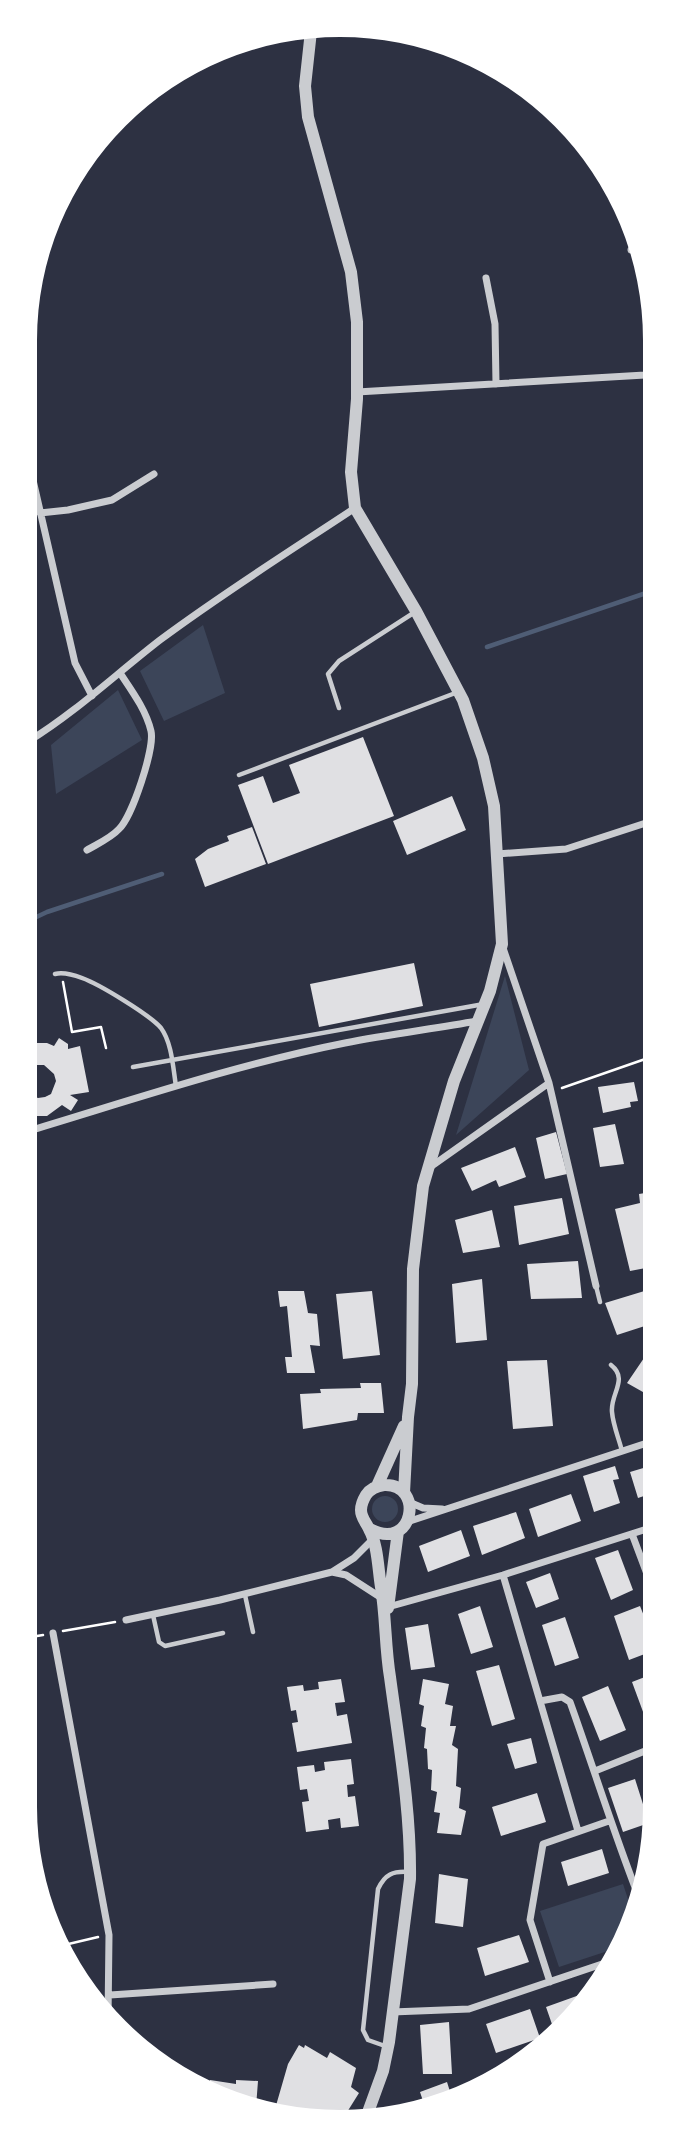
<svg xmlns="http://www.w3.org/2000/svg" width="680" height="2147" font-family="'Exo 2',sans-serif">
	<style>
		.green { fill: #3c4559 }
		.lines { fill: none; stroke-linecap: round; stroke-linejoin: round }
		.stream { stroke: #4f5d75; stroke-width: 4.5 }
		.building { fill: #e0e0e3 }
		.path { stroke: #fff; stroke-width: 2.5 }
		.service { stroke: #caccd0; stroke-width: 4.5 }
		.minor { stroke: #caccd0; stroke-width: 7 }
		.tertiary { stroke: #caccd0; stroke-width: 12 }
	</style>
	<rect width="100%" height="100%" fill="#2d3142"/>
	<path class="green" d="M203 625 225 693 164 721 140 671Z
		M118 690 142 740 56 794 51 745Z
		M505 976 529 1070 456 1135Z
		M372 1509a13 13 0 1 1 26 0a13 13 0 1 1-26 0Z
		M623 1884 632 1911 617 1948 559 1967 540 1911Z"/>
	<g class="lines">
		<path class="stream" d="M487 647 652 591
			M28 921 47 912 162 874"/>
	</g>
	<path class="building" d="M363 737 394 816 268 864 238 785 263 776 273 803 300 793 289 765Z
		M452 796 466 830 407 855 393 821Z
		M252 827 266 864 205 887 195 859 208 849 229 841 227 836Z
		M414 963 423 1006 319 1027 310 984Z
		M59 1038 68 1044V1049L80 1046 89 1092 70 1095 78 1100 71 1111 62 1105 47 1116H30L27 1115V1093L38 1098 45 1097 51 1094 56 1081 54 1074 44 1065H37L27 1069 28 1043H47L54 1046Z
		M634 1082 638 1101 630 1102 631 1107 603 1113 598 1087Z
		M615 1124 624 1164 600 1167 593 1128Z
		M556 1132 567 1174 545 1179 536 1138Z
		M515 1147 526 1177 499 1187 496 1180 472 1191 461 1168Z
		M651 1192V1267L630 1271 615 1209 640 1203 639 1194Z
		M562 1198 569 1234 519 1245 514 1206Z
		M492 1210 500 1247 463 1253 455 1220Z
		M578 1261 582 1298 531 1299 527 1264Z
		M482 1279 487 1340 456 1343 452 1284Z
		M651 1289V1324L617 1335 605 1303Z
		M278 1291H304L308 1313 317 1314 320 1346 310 1345 315 1373H287L285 1357H292L287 1306 280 1307Z
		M372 1291 380 1355 343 1359 336 1294Z
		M644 1358 650 1360V1396L627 1383Z
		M547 1360 553 1426 513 1429 507 1361Z
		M360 1383H381L384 1413H358L357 1420 303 1429 300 1394 321 1393 320 1389 361 1388Z
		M615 1466 619 1479 613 1480 620 1503 594 1512 583 1476Z
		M650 1466V1494L638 1498 630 1472Z
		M571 1494 581 1521 538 1537 529 1509Z
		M516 1512 525 1538 482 1555 473 1526Z
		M461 1530 470 1556 428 1572 419 1546Z
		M618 1550 633 1590 611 1600 595 1558Z
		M550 1573 559 1599 536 1608 526 1582Z
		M480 1606 493 1647 471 1654 458 1614Z
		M640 1606 650 1631V1652L629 1660 614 1616Z
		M565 1617 579 1658 555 1666 542 1625Z
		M428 1624 435 1667 411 1670 405 1628Z
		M499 1665 515 1719 492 1726 476 1671Z
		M650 1675V1728H649L632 1682Z
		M341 1679 345 1702 335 1703 337 1716 347 1714 352 1743 297 1752 292 1723 298 1722 296 1710 291 1711 287 1687 303 1685 304 1691 319 1689 318 1682Z
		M423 1679 449 1684 445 1704 453 1706 450 1726H456L452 1745 458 1749 456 1786 461 1788 459 1808 466 1811 461 1835 437 1833 440 1813 434 1812 437 1792 431 1790 432 1770 428 1769 427 1749 424 1748 426 1728 421 1726 424 1706 419 1704Z
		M608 1686 626 1730 600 1741 582 1697Z
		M531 1738 537 1763 515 1769 507 1744Z
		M351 1759 354 1784 347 1785 348 1797 355 1796 359 1826 341 1828 340 1818 328 1820 329 1829 306 1832 302 1802 309 1801 307 1789 300 1790 297 1767 314 1765 315 1772 325 1770 324 1762Z
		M635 1779 649 1823 623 1832 608 1788Z
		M537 1793 546 1822 501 1836 492 1807Z
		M602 1849 609 1873 568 1886 561 1862Z
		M439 1874 468 1879 463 1927 435 1923Z
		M519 1935 529 1962 485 1976 477 1948Z
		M585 1993 587 1998 554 2030 546 2007Z
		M530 2009 540 2038 496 2053 486 2024Z
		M449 2022 452 2074H423L420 2025Z
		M299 2045 304 2048 305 2045 327 2058 330 2052 356 2068 351 2087 359 2093 344 2117 300 2120 275 2109 288 2064Z
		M210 2080 236 2084V2080L258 2081 256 2107 200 2090 192 2083 209 2086Z
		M447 2082 452 2098 426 2110 420 2092Z"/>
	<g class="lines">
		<path class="path" d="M63 982 72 1032 101 1027 106 1048
			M562 1088 651 1057
			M63 1631 115 1622
			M25 1638 43 1635
			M60 1946 98 1937"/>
		<path class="service" d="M339 708 328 674 339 661 415 612
			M239 775 458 692
			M55 974C63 972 74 975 82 978 99 984 150 1015 161 1028 172 1043 173 1068 176 1086
			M133 1067 484 1004
			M596 1286 600 1302
			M611 1365C629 1379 610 1394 612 1412 613 1425 619 1439 622 1451
			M245 1595 253 1632
			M153 1615 159 1642 165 1646 223 1633
			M385 2046 368 2040 363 2030 378 1889C385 1874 393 1871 409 1872"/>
		<path class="minor" d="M631 250 638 249
			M486 278 495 324 496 384
			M357 392 645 375 653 372
			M30 467 75 663 92 696
			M40 513 68 510 112 500 154 474
			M29 741C76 712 116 674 160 640 223 593 290 551 355 508
			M87 850C97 844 111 838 119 829 132 817 155 748 151 731 146 710 132 691 120 673
			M497 854 566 849 652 821
			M549 1083 596 1286
			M27 1153 32 1130C135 1099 239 1064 345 1043 389 1034 433 1029 477 1021
			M429 1168 549 1083 503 948
			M409 1502 423 1508 442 1509
			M407 1522 650 1442
			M632 1534 650 1582
			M372 1540 354 1558 332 1572 346 1575 380 1597
			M503 1575 578 1831
			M388 1607 503 1575 650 1528
			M126 1620 220 1600 332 1572
			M53 1633 109 1935 108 2019
			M540 1701 562 1697 570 1702C593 1766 613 1831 638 1895
			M595 1771 650 1749
			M550 1982 530 1920 543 1844 609 1821
			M110 1995 273 1984
			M392 2012 469 2009 611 1961"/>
		<path class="tertiary" d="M311 31 305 86 308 117 351 272 357 322V399L351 472 355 508 416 611 463 700 483 758 494 806 502 944 490 991 454 1081 423 1186 413 1269 412 1384 408 1417 404 1493
			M377 1486 404 1426
			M388 1608 398 1531
			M367 2115 383 2071 389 2042 410 1879C411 1811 399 1744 390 1677 385 1647 386 1617 381 1587 378 1569 378 1545 369 1529 366 1522 361 1518 361 1510 361 1504 363 1500 366 1495 370 1489 377 1486 384 1485 425 1483 414 1553 370 1529"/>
	</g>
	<path d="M0 0H680V2147H0ZM340 37H340A303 303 0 0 1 643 340V1807A303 303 0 0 1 340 2110H340A303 303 0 0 1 37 1807V340A303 303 0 0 1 340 37Z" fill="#fff" fill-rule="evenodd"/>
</svg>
